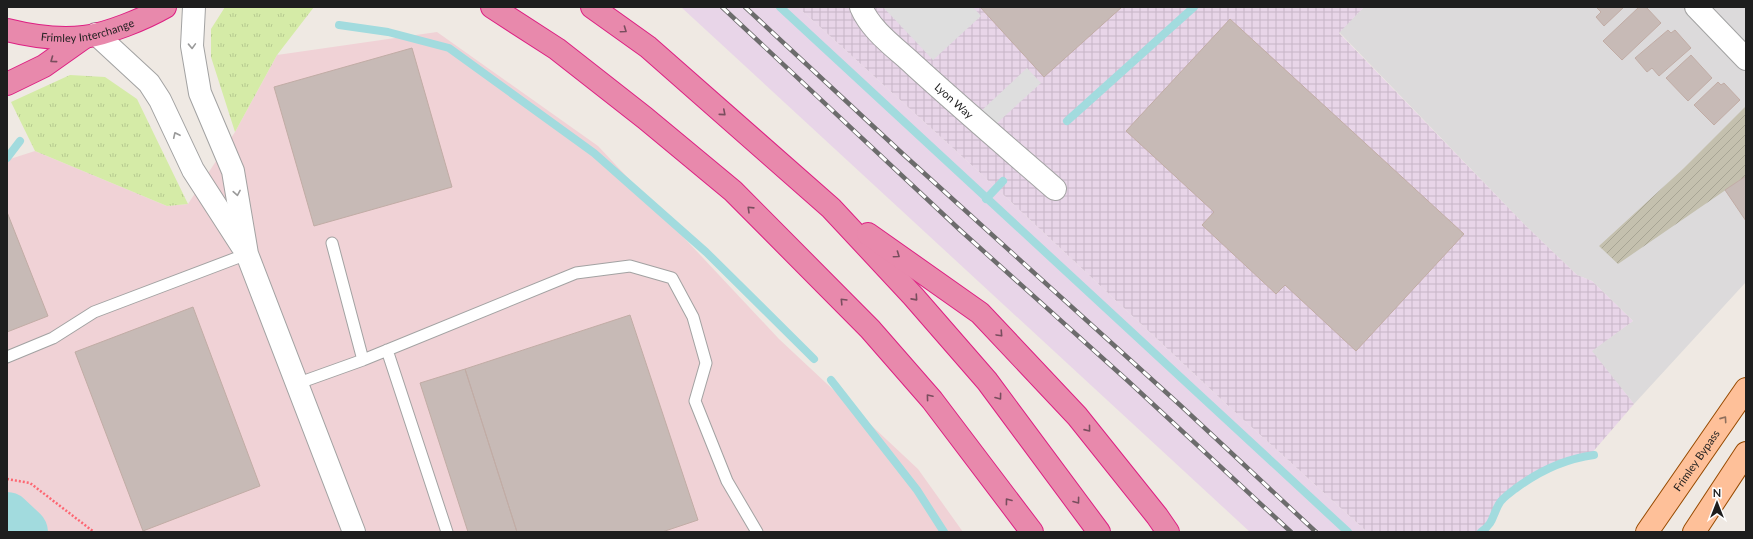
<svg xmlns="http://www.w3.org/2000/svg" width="1753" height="539" font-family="Lato,sans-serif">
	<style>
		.residential { fill: #dcdadb }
		.commercial { fill: #f0d2d6 }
		.industrial { fill: url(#industrial-grid) }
		.railway { fill: #e8d5e8 }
		.construction { fill: url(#construction-furrows) }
		.grass { fill: url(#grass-tufts) }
		.parking { fill: #dedede }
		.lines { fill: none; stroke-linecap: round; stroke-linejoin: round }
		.stream { stroke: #a2dbde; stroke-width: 8 }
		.river { stroke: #a2dbde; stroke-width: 50 }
		.building { fill: #c7bab6; stroke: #c1aca5 }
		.lane-casing { stroke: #a2a2a2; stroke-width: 13 }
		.street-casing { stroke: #a2a2a2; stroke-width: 24 }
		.primary-casing { stroke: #974a00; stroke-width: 24 }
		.highway-casing { stroke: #dd2083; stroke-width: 24 }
		.path { stroke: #fd6672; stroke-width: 2.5; stroke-dasharray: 2 2; stroke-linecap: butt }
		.lane { stroke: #fff; stroke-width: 11 }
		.street { stroke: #fff; stroke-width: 22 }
		.primary { stroke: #fec099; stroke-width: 22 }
		.highway { stroke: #e889ac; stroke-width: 22 }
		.rail-casing { stroke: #6c6c6c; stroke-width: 4.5 }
		.rail { stroke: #fff; stroke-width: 3; stroke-dasharray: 9; stroke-linecap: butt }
		.oneway { stroke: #794e5e }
		.oneway2 { stroke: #9a9a9a }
		.oneway3 { stroke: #8e6f5c }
		.labels { text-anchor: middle; stroke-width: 3; stroke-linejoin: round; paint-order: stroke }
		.street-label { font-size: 11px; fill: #1e1e1e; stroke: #fff }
	</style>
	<defs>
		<pattern id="industrial-grid" width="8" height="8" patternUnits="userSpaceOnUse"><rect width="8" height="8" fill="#e8d5e8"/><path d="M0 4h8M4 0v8" fill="none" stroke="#c7b6c7"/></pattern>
		<pattern id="construction-furrows" width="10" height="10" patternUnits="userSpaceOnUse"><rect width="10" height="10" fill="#c4c0ae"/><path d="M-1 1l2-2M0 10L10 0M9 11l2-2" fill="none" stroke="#a8a595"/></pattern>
		<pattern id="grass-tufts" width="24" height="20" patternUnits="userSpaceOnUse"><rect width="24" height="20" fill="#d5eba7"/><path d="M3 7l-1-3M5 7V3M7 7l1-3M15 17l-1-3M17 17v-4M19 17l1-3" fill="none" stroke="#b6c98f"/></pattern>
	</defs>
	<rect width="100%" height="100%" fill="#efe9e3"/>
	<path class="residential" d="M1364 7H1746V282L1634 404 1591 351 1633 321 1592 281 1577 275 1524 224 1339 32Z"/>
	<path class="commercial" d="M437 32 598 146 779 339 918 469 963 532H7V160L35 151 167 206 188 204 235 132 277 55Z"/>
	<path class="industrial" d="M798 7H1364L1339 33 1524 224 1577 275 1592 281 1633 321 1592 351 1634 404 1591 454 1562 462 1509 492 1500 504 1499 514 1479 532H1367L1224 402 978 171Z"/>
	<path class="railway" d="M681 7H798L978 171 1224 402 1367 532H1250Z"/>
	<path class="construction" d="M1746 106V176L1618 264 1599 246 1684 168Z"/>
	<path class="grass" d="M225 7H314L277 55 235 132 211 57V29Z
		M70 75 105 77 137 99 188 204 167 206 35 151 11 102Z"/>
	<path class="parking" d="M883 7H973L981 16 933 60Z
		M1027 68 1041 83 995 125 981 111Z"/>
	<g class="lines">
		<path class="stream" d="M780 7 1348 532
			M339 25 388 32 449 48 594 153 706 252 814 359
			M1067 121 1194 7
			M7 158 20 141
			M986 199 1003 181
			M831 380 917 490 944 532
			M1481 532C1494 523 1492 516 1499 504 1502 498 1510 493 1515 489 1539 471 1564 459 1594 455"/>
		<path class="river" d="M7 517 23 532"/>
	</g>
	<path class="building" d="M980 7H1122L1044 77Z
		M1596 7H1624L1604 26 1596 17 1601 12Z
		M1639 7H1646L1661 23 1622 60 1603 41Z
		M1230 19 1464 234 1356 351 1285 285 1276 294 1202 225 1214 212 1126 131Z
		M1668 30 1671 33 1675 30 1691 48 1659 76 1652 68 1647 72 1635 58Z
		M412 48 452 187 314 226 274 87Z
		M1691 55 1712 78 1688 101 1666 78Z
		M1718 82 1721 85 1724 83 1740 100 1714 125 1694 105Z
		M1746 176V221L1725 190Z
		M7 212 48 316 7 332Z
		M193 307 260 486 143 531 75 352Z
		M630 315 698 520 662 532H517L465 369Z
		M465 369 517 532H468L420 383Z"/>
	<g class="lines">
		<defs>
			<path id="lane" d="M332 243 363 360
				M387 350 447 532
				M7 357 53 338 94 312 247 254
				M296 384 363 360 576 273 630 266 672 278 693 317 706 363 695 401 727 481 757 532"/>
			<g id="street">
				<path d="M194 7 192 46 200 93 233 171 247 254 354 532"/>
				<path id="s1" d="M861 7C871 31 896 48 914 65 960 107 1008 148 1055 189"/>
				<path d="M1696 7 1746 59"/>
				<path d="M96 34 149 83 160 100 193 170 242 246"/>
			</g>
			<g id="primary">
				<path id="s2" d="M1647 532 1746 389"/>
				<path d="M1694 532 1746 453"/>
			</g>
			<g id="highway">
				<path d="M492 7 557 49 645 118 733 191 870 329 932 400 1032 532"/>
				<path d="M592 7 648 47 831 208 913 296 987 381 1099 532"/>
				<path id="s3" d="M7 30C31 36 59 40 84 37 107 34 144 19 165 7"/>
				<path d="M7 84 44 66 85 37"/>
				<path d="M868 234 980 313 1077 416 1157 516 1168 532"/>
			</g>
		</defs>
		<use href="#lane" class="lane-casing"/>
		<use href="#street" class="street-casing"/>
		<use href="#primary" class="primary-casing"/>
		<use href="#highway" class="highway-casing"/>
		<path class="path" d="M7 479 30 483 94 532"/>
		<use href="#lane" class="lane"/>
		<use href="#street" class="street"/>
		<use href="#primary" class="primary"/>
		<use href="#highway" class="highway"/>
		<defs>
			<path id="rail" d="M722 7 960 230 1128 381 1291 532
				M745 7 904 155 1180 405 1316 532"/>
		</defs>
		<use href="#rail" class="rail-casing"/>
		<use href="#rail" class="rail"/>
	</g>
	<defs><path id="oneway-chevron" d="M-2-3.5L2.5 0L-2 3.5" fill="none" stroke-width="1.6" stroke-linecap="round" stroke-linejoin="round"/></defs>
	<g class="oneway">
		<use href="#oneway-chevron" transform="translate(624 30) rotate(35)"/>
		<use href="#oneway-chevron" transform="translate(53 60) rotate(144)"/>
		<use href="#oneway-chevron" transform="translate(723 113) rotate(41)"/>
		<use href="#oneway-chevron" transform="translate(750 209) rotate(-136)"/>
		<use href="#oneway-chevron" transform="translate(897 255) rotate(35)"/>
		<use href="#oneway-chevron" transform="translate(915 298) rotate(48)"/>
		<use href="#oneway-chevron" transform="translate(843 301) rotate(-134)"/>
		<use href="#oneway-chevron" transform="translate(1000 334) rotate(47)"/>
		<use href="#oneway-chevron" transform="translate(929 397) rotate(-130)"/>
		<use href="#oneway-chevron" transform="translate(999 397) rotate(53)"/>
		<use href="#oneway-chevron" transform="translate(1088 429) rotate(51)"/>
		<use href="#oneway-chevron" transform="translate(1008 501) rotate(-127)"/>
		<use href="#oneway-chevron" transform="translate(1077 501) rotate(53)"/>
	</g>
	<g class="oneway2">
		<use href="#oneway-chevron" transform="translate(192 46) rotate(88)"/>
		<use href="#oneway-chevron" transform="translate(176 135) rotate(-115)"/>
		<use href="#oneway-chevron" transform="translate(237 193) rotate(80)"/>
	</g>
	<use class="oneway3" href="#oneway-chevron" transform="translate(1724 419) rotate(-55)"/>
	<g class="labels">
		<g class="street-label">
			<text dy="4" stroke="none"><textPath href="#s3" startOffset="82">Frimley Interchange</textPath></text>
			<text dy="4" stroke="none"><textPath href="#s1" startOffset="133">Lyon Way</textPath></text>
			<text dy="4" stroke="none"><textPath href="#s2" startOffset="87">Frimley Bypass</textPath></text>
		</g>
	</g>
	<rect width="1753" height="539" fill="none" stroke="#1e1e1e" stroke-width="16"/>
	<g transform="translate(1717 503)" stroke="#ffffff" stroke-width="3" paint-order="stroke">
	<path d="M0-3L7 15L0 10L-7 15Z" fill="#1e1e1e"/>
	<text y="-6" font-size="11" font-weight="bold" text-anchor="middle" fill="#1e1e1e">N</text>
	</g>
</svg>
